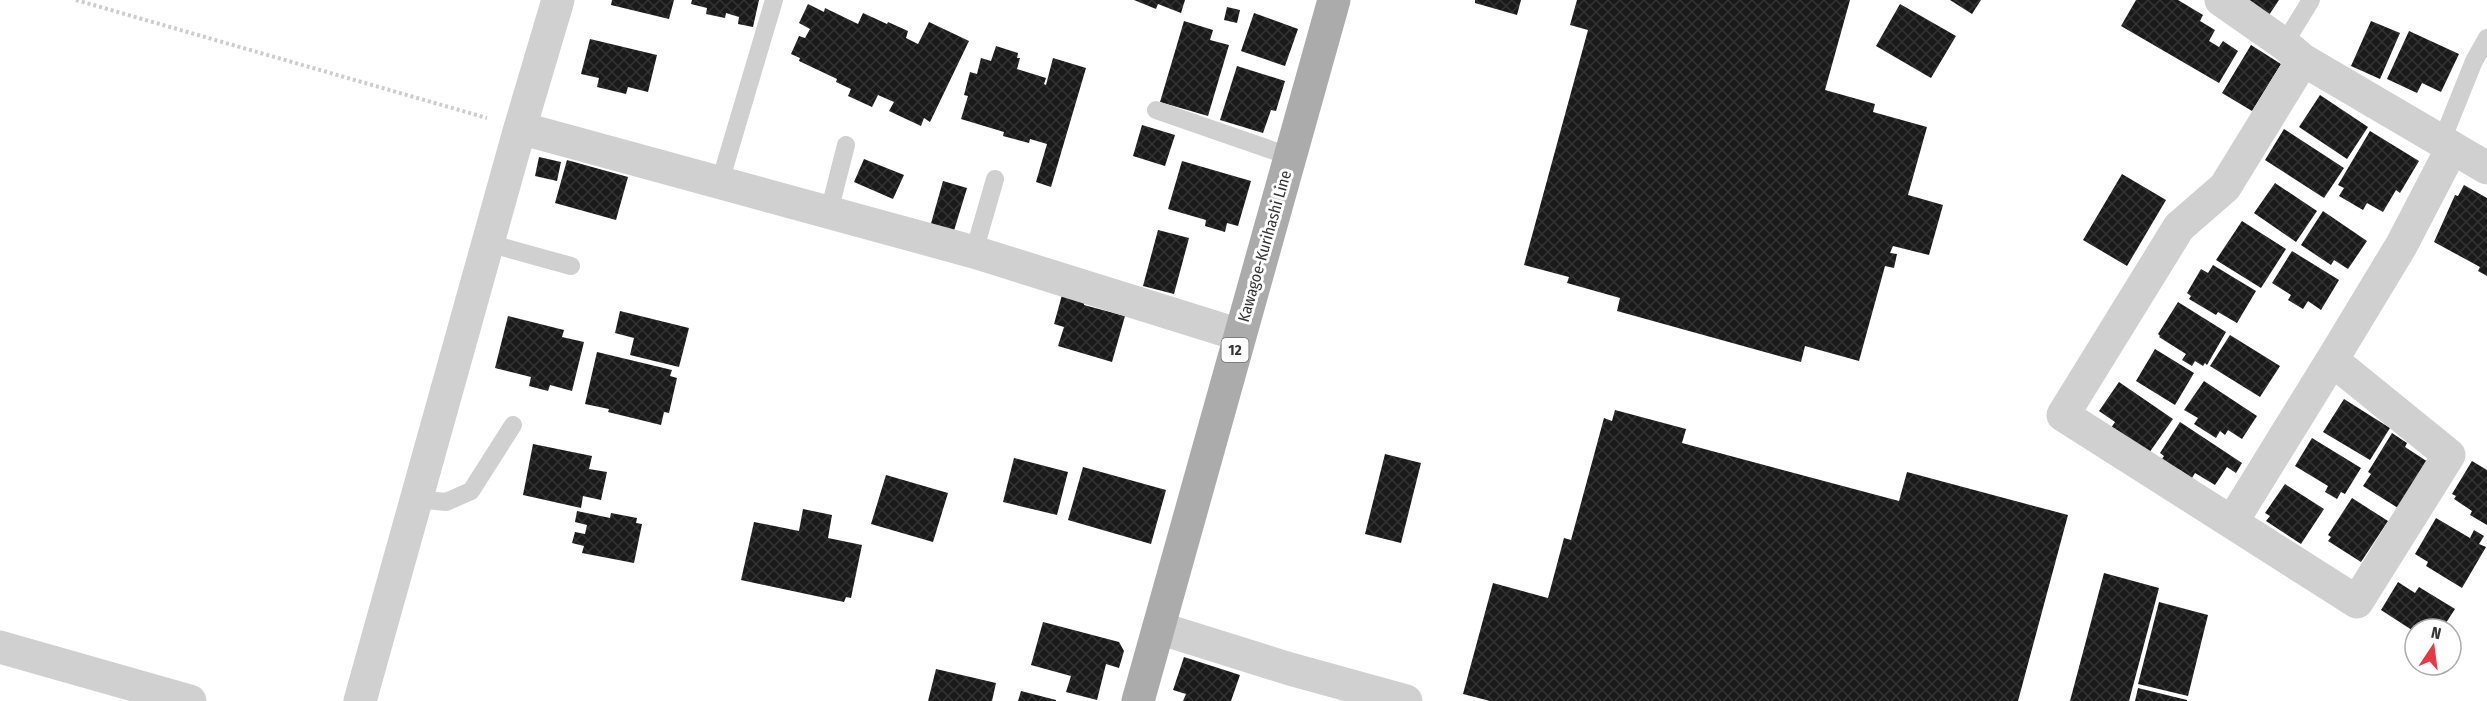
<svg xmlns="http://www.w3.org/2000/svg" width="2487" height="701" font-family="'Fira Sans Condensed',sans-serif">
	<style>
		.building { fill: url(#building-cross-hatch) }
		.lines { fill: none; stroke-linecap: round; stroke-linejoin: round }
		.path { stroke: #cdcdcd; stroke-width: 4; stroke-dasharray: 3 3; stroke-linecap: butt }
		.lane { stroke: #d0d0d0; stroke-width: 18 }
		.street { stroke: #d0d0d0; stroke-width: 33 }
		.primary { stroke: #ababab; stroke-width: 33 }
		.labels { text-anchor: middle; stroke-width: 6; stroke-linejoin: round; paint-order: stroke }
		.shield { fill: #fff; stroke: #707070; stroke-width: 1.5 }
		.shield-label { font-size: 15px; font-weight: bold; fill: #333 }
		.street-label { font-size: 16px; fill: #333; stroke: #fff }
	</style>
	<defs>
		<pattern id="building-cross-hatch" width="8" height="8" patternUnits="userSpaceOnUse" patternTransform="scale(1.5)"><rect width="8" height="8" fill="#1a1a1a"/><path d="M0 0l8 8M0 8l8-8" fill="none" stroke="#333"/></pattern>
	</defs>
	<rect width="100%" height="100%" fill="#fff"/>
	<path class="building" d="M612 0H674L669 19 611 5Z
		M692 0H759L753 27 738 24 739 17 726 13 725 18 706 14 707 8 691 4Z
		M1134 0H1185L1181 13 1158 4 1156 9Z
		M1475 0H1521L1517 15 1475 3Z
		M1577 0H1850L1825 90 1875 104 1873 112 1927 127 1908 195 1943 205 1929 255 1893 246 1890 253 1897 254 1894 268 1885 266 1859 361 1805 346 1801 362 1617 311 1620 298 1567 283 1569 277 1524 265 1588 30 1570 25Z
		M1950 0H1981L1972 14Z
		M2136 0H2178L2203 15 2200 21 2215 30 2209 41 2219 47 2223 41 2238 51 2219 83 2121 26Z
		M2247 0H2279L2269 15Z
		M808 4 824 12 825 8 858 24 863 13 887 24 888 22 908 31 906 38 918 44 929 22 969 41 930 122 924 118 921 126 889 111 894 102 878 95 872 107 848 96 851 89 836 82 837 79 799 61 800 58 791 54 799 36 805 38 810 29 799 23Z
		M1900 4 1956 36 1931 78 1876 46Z
		M1227 7 1240 10 1237 23 1224 20Z
		M1254 13 1298 29 1285 66 1241 51Z
		M1184 21 1213 30 1210 40 1229 45 1208 116 1160 102Z
		M2371 21 2400 33 2380 79 2351 66Z
		M2409 31 2459 54 2441 92 2422 83 2417 93 2387 79Z
		M590 39 657 55 648 92 628 87 626 94 597 87 599 78 581 74Z
		M2251 45 2281 64 2252 111 2222 93Z
		M996 46 1018 53 1017 58H1020L1017 69 1046 78 1044 84 1046 85 1053 58 1086 68 1051 187 1036 182 1047 144 1030 139 1029 143 1003 136 1004 132 961 119 968 96 964 95 970 72 977 74 981 58 991 61Z
		M1237 66 1285 81 1276 111 1271 110 1263 133 1220 120Z
		M2320 95 2368 127 2347 159 2299 127Z
		M1142 125 1175 135 1165 166 1133 156Z
		M2284 129 2344 168 2324 198 2265 160Z
		M2370 131 2419 161 2400 193 2396 190 2383 212 2367 203 2363 210 2339 196 2344 188 2338 185Z
		M539 157 561 162 557 181 535 176Z
		M864 159 904 175 893 199 854 182Z
		M567 160 628 177 616 220 555 203Z
		M1182 161 1251 181 1238 226 1227 223 1225 232 1205 226 1206 220 1168 209Z
		M2122 174 2166 200 2127 266 2083 240Z
		M943 181 967 188 953 234 930 227Z
		M2275 183 2317 211 2296 242 2254 213Z
		M2464 185 2487 198V276L2478 271 2480 267 2434 242 2455 195 2458 196Z
		M2323 211 2367 241 2348 269 2334 260 2331 265 2301 245Z
		M2242 221 2286 249 2261 288 2216 260Z
		M1158 230 1189 238 1174 294 1143 286Z
		M2292 251 2339 280 2321 310 2308 301 2303 309 2288 300 2291 295 2272 283Z
		M2213 265 2256 291 2237 323 2218 312 2216 315 2189 299 2191 296 2187 293 2201 269 2208 273Z
		M1062 295 1084 302V305L1125 316 1112 362 1058 346 1064 327 1054 324Z
		M2178 302 2226 332 2207 365 2205 363 2203 366 2195 361 2192 366 2182 360 2186 354 2159 337 2160 336 2158 334Z
		M620 311 689 328 679 367 630 355 634 338 615 333Z
		M508 316 564 330 562 337 584 342 572 391 550 385 548 391 529 386 531 377 495 368Z
		M2230 335 2280 366 2260 397 2210 366Z
		M2155 349 2194 373 2175 405 2136 381Z
		M597 352 672 370 670 376 677 378 669 413 664 412 661 425 608 412 609 409 585 404Z
		M2204 381 2257 416 2242 439 2228 430 2225 435 2220 431 2216 438 2194 424 2198 418 2184 410Z
		M2119 382 2173 419 2149 453 2111 428 2115 422 2099 411Z
		M2344 399 2390 428 2370 460 2323 432Z
		M1615 410 1686 429 1682 443 1899 501 1907 472 2068 515 2018 701H1490L1463 694 1493 583 1548 598 1564 538 1571 540 1604 418 1612 421Z
		M2180 422 2242 463 2236 473 2227 467 2215 485 2195 473 2192 478 2178 469 2176 472 2160 462 2164 456 2160 453Z
		M2392 433 2407 443 2405 447 2428 462 2398 508 2363 486 2371 474 2368 472Z
		M2312 438 2361 468 2345 494 2341 492 2337 499 2325 492 2328 486 2295 466Z
		M533 444 592 456 589 469 607 472 601 500 583 496 581 508 523 495Z
		M1385 454 1421 463 1401 543 1365 534Z
		M1014 458 1068 472 1057 515 1003 502Z
		M2472 461 2487 470V525L2470 515 2472 511 2454 499 2456 496 2452 494Z
		M1083 467 1166 490 1151 544 1068 520Z
		M886 475 948 493 933 542 871 524Z
		M2285 484 2324 509 2301 544 2266 521 2270 516 2265 513Z
		M2352 498 2388 521 2361 562 2328 541 2331 537 2328 535Z
		M803 509 832 515 828 538 862 545 851 598 846 597 844 602 741 580 754 522 799 531Z
		M577 511 610 518 611 513 637 518 636 523 642 524 634 563 582 553 584 546 572 543 575 532 585 534 587 525 575 522Z
		M2436 518 2470 538 2474 530 2484 536 2479 544 2486 547 2462 588 2426 566 2428 562 2415 554Z
		M2104 573 2159 588 2129 701H2070Z
		M2398 582 2415 593 2419 587 2455 609 2442 629H2415V632L2381 610Z
		M2159 602 2208 615 2188 696 2138 684Z
		M1043 622 1119 642 1124 651 1119 668 1106 664 1097 700 1066 692 1071 676 1031 665Z
		M1184 657 1240 675 1231 701H1183L1186 694 1173 690Z
		M936 669 996 683 992 701H928Z
		M2138 688 2187 700V701H2135Z
		M1021 691 1056 700V701H1018Z"/>
	<g class="lines">
		<path class="path" d="M76 0 487 118"/>
		<path class="lane" d="M2284 44 2311 0
			M1156 110 1289 156
			M2441 143 2474 61 2487 38
			M720 182 774 0
			M829 212 846 145
			M488 243 571 266
			M974 252 995 179
			M416 499 446 502 471 491 513 425"/>
		<path class="street" d="M2221 0 2284 44 2303 60 2487 168
			M2303 60 2225 187 2179 227 2063 415 2357 602 2449 455 2332 360 2401 246 2452 148
			M520 128 974 252 1240 335
			M2232 522 2332 360
			M1159 628 1290 669 1406 701
			M0 647 190 701
			M360 701 520 128 558 0"/>
		<path class="primary" d="M1138 701 1334 0"/>
	</g>
	<g class="labels">
		<rect class="shield" x="1221.5" y="338" width="27" height="24" rx="4.5"/>
		<g class="shield-label">
			<text x="1235" y="355">12</text>
		</g>
		<g class="street-label">
			<text transform="translate(1264 246) rotate(-74)" y="6">Kawagoe-Kurihashi Line</text>
		</g>
	</g>
	<g transform="translate(2433 647) rotate(13)"><circle r="28" fill="#ffffff" stroke="#adadad" stroke-width="1.5"/>
	<path d="M0-4.5L10 22L0 15L-10 22Z" fill="#e63946"/>
	<text y="-9" font-size="16" font-weight="bold" text-anchor="middle" fill="#333333">N</text>
	</g>
</svg>
